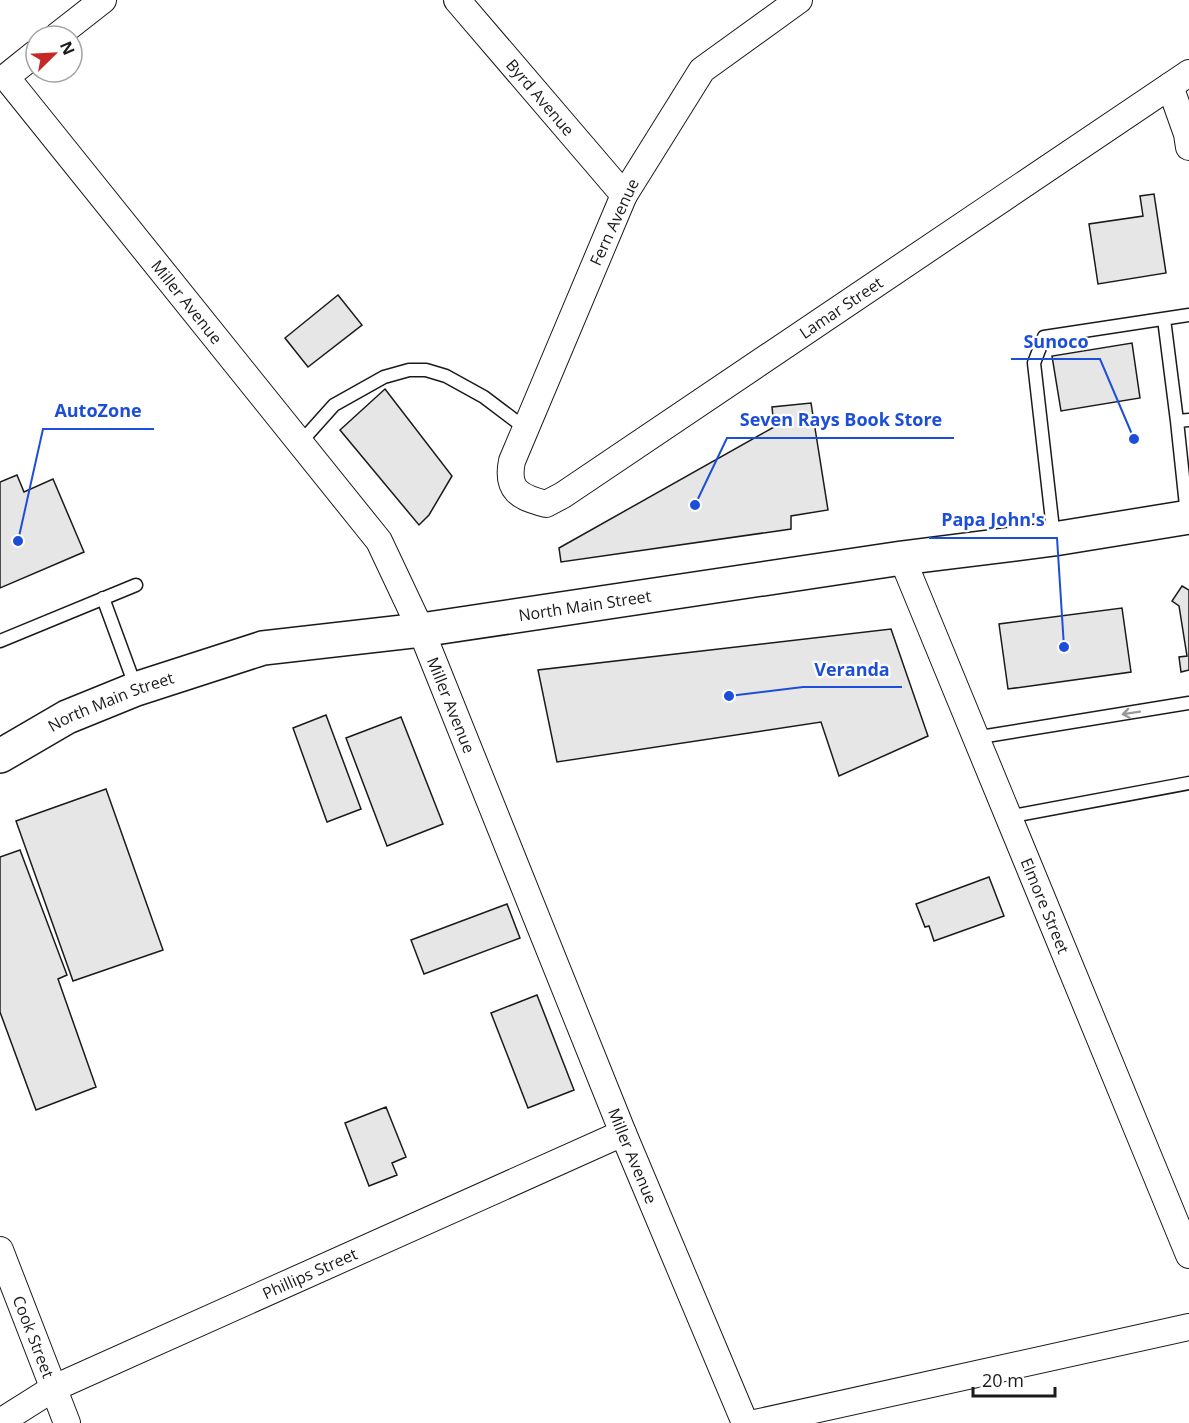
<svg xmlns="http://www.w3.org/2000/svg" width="1189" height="1423" font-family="'Open Sans',sans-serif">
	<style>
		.building { fill: #e6e6e6; stroke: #1a1a1a; stroke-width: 1.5 }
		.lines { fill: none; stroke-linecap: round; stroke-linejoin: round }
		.lane-casing { stroke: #1a1a1a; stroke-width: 15 }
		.street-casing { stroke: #1a1a1a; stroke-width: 28 }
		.primary-casing { stroke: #1a1a1a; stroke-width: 36 }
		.lane { stroke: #fff; stroke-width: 12 }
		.street { stroke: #fff; stroke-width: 26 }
		.primary { stroke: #fff; stroke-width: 33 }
		.oneway { stroke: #989898 }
		.labels { text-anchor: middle; stroke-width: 4.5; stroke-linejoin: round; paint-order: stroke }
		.street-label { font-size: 16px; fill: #1a1a1a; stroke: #fff }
		.leader { fill: none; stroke: #1d4ed8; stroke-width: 2 }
		.callout-dot { fill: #1d4ed8; stroke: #fff; stroke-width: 2 }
		.callout-label { font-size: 18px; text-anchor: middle; font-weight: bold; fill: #1d4ed8; stroke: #fff; stroke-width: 4.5; stroke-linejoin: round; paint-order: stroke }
	</style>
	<rect width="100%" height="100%" fill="#fff"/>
	<path class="building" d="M1154 194 1166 273 1098 284 1089 224 1143 216 1140 196Z
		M338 295 362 325 308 367 285 338Z
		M1132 343 1140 398 1061 411 1052 356Z
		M385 389 452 476 429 515 419 525 340 430Z
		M811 403 828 510 791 516V529L561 562 559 548 774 427 772 407Z
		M17 475 24 492 53 479 84 552 0 588V482Z
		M1182 586 1189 590V670L1181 672 1179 657 1187 656 1179 606 1172 601Z
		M1122 608 1131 672 1008 689 999 624Z
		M891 629 928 736 839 776 821 722 557 762 538 670Z
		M326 715 361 809 327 822 293 728Z
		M401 717 443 824 387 846 346 738Z
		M106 789 163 950 73 981 16 821Z
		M20 850 67 975 58 979 96 1087 36 1110 0 1012V857Z
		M989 877 1004 916 934 941 929 926 925 927 916 904Z
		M507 904 520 938 424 974 411 940Z
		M537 995 574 1090 528 1108 491 1013Z
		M386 1107 406 1157 392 1163 397 1175 369 1186 345 1123Z"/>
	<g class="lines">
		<defs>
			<path id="lane" d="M1164 319 1177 421 1189 420
				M1177 421 1187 515
				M300 443 334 405 384 377 409 370H426L446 376 484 397 525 428
				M1054 538 1034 363 1044 337 1189 315
				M103 598 136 688
				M0 641 136 585
				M974 738 1189 703
				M1007 817 1189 783"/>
			<g id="street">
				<path id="s1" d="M457 0 624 195"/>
				<path id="s2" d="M799 0 702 70 624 195 512 461C506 490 519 497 546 504L563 495 1189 73"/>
				<path d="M57 36 103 0"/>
				<path id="s3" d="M36 53 6 77 379 541 421 630 623 1133 745 1423"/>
				<path d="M1170 86 1187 134 1189 147"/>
				<path id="s4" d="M902 558 1189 1255"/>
				<path id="s5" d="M0 1250 67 1423"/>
				<path id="s6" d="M0 1422 54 1388 623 1133"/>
				<path d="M755 1423 1189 1327"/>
			</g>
			<g id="primary">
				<path id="s7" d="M0 756 67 717 136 689 263 648 421 630 902 558 1054 539 1189 517"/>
			</g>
		</defs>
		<use href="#lane" class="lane-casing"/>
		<use href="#street" class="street-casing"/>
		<use href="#primary" class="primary-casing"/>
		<use href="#lane" class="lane"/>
		<use href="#street" class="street"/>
		<use href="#primary" class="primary"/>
	</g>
	<defs><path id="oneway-shaft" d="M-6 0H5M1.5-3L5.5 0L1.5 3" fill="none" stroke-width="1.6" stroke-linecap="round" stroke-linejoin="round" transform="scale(1.5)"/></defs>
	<use class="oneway" href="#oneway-shaft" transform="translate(1131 713) rotate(171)"/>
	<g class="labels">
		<g class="street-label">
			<text dy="6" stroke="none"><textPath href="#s1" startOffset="128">Byrd Avenue</textPath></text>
			<text transform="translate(614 222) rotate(-65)" y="6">Fern Avenue</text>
			<text dy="6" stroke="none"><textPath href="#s3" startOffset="327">Miller Avenue</textPath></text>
			<text dy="6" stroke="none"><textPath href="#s2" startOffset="974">Lamar Street</textPath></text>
			<text dy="6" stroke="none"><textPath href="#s7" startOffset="610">North Main Street</textPath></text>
			<text dy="6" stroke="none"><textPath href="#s7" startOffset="124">North Main Street</textPath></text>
			<text dy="6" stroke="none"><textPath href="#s3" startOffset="813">Miller Avenue</textPath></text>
			<text dy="6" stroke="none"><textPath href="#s4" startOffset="376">Elmore Street</textPath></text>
			<text dy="6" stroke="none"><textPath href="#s3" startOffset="1299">Miller Avenue</textPath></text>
			<text dy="6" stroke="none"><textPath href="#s6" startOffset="344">Phillips Street</textPath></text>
			<text dy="6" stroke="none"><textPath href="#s5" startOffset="93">Cook Street</textPath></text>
		</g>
	</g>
	<path class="leader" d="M1134 439L1100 359H1011M18 541L43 429H154M695 505L727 438H954M1064 647L1057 538H929M729 696L803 687H902"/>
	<g class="callout-dot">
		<circle cx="1134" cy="439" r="6"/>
		<circle cx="18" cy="541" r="6"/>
		<circle cx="695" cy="505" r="6"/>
		<circle cx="1064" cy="647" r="6"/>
		<circle cx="729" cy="696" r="6"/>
	</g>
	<g class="callout-label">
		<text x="1056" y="348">Sunoco</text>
		<text x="98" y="417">AutoZone</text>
		<text x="841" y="426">Seven Rays Book Store</text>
		<text x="993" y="526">Papa John's</text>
		<text x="852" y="676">Veranda</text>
	</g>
	<g transform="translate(54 54) rotate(66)"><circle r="28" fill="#ffffff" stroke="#a3a3a3" stroke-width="1.5"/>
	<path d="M0-4.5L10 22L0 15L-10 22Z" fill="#c62828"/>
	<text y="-9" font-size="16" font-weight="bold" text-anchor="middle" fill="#1a1a1a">N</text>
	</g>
	<path d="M973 1387v9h82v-9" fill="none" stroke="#1a1a1a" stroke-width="3"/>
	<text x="982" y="1387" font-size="18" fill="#1a1a1a" stroke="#ffffff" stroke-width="4.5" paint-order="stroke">20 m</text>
</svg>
